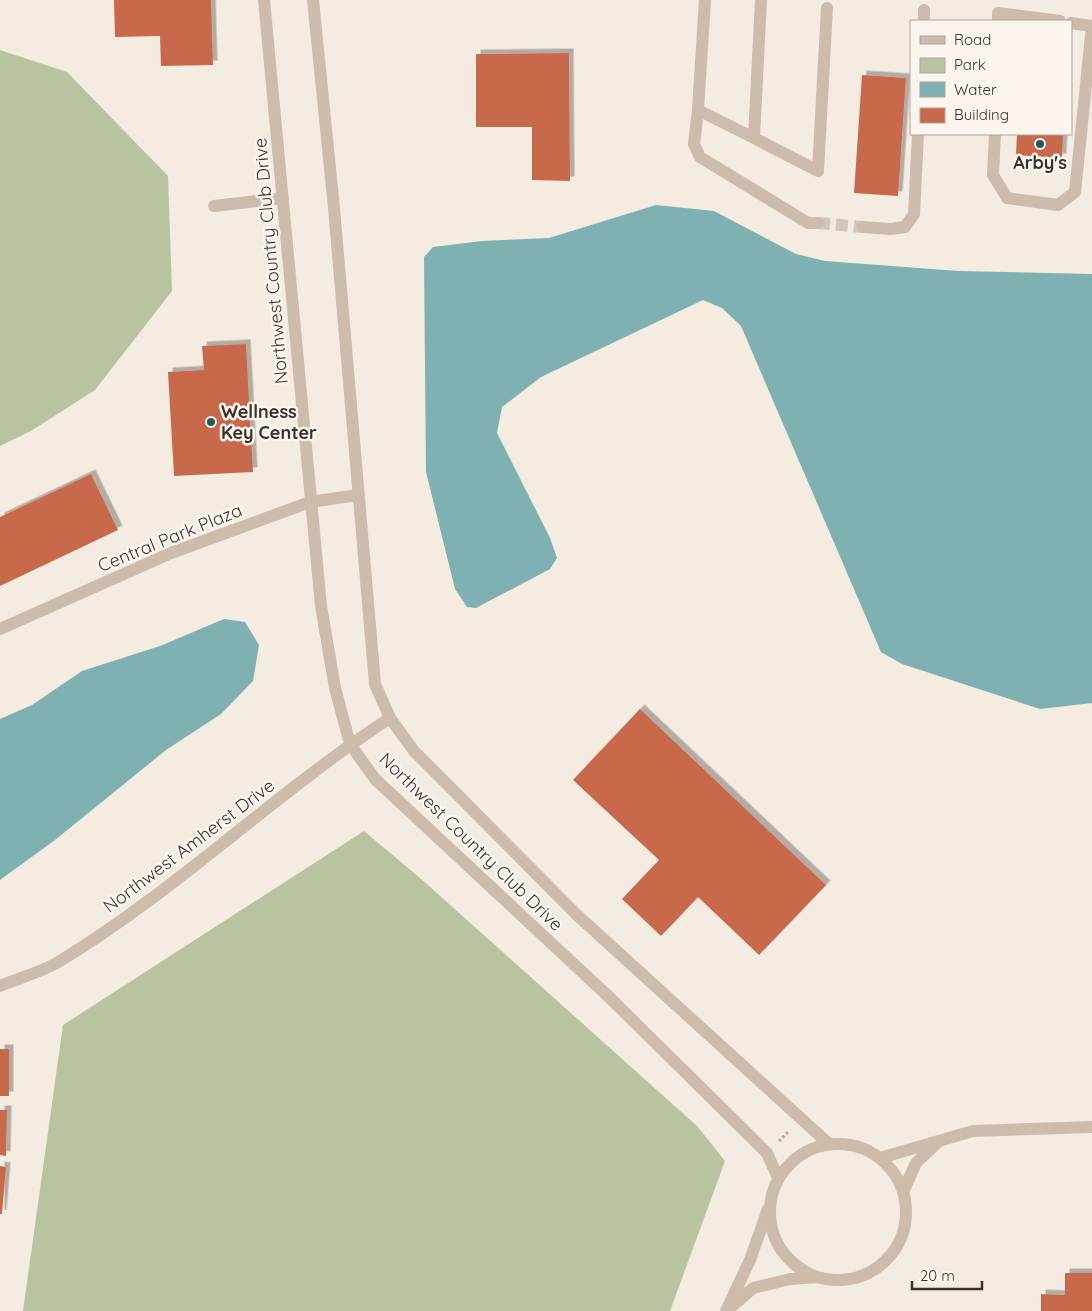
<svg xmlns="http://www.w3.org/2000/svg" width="1092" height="1311" font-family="Quicksand,sans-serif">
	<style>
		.green { fill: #b8c4a0 }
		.water { fill: #7fb0b2 }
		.building { fill: #c8694b; filter: url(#shadow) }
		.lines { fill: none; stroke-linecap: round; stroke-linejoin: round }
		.minor-tunnel { stroke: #cfc6bd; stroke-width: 12; stroke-dasharray: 12 6; stroke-linecap: butt }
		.path { stroke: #b9a596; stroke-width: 3; stroke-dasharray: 2.5 2.5; stroke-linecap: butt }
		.minor { stroke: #cdbbac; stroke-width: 12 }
		.poi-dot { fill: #1f5a5e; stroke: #fbf5ee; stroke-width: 2 }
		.labels { text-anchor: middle; stroke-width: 5; stroke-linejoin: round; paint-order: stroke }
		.poi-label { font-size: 18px; font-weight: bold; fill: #3b302b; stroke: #fbf5ee }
		.street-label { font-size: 18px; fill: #3b302b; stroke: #fbf5ee }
	</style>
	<defs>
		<filter id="shadow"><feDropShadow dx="4.5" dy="-4.5" stdDeviation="0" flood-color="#0004"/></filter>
	</defs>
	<rect width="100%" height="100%" fill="#f4ebe1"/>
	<path class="green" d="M0 50 67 72 168 176 172 291 95 390 31 431 0 446Z
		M364 831 420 878 697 1126 725 1161 670 1311H23L63 1025Z"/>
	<path class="water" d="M656 205 714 211 796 254 825 261 958 271 1092 274V703L1040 709 902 664 881 652 741 326 722 308 703 300 541 377 502 407 497 433 550 538 557 558 550 569 476 608 467 607 455 589 426 472 424 257 433 247 482 241 549 238Z
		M224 619 245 622 259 645 253 681 221 714 166 750 55 840 0 880V719L32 705 82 671 160 646Z"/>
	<path class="building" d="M114 0H211L213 65 161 66 160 36 115 37Z
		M569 53 570 181 532 180V127H476V54Z
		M862 75 906 78 898 196 854 193Z
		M1017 134H1063L1062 158 1016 155Z
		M246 344 253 472 174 476 168 372 204 370 202 346Z
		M91 474 118 530 0 586V517Z
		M640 709 826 885 759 955 698 897 661 936 622 899 659 860 573 780Z
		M0 1049H9V1096H0Z
		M0 1110H7L6 1156 0 1155Z
		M0 1166 6 1167 2 1214H0Z
		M1065 1273H1092V1311H1041V1294L1065 1295Z"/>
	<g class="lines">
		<path class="minor-tunnel" d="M818 223 863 227"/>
		<path class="path" d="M779 1141 789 1131"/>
		<path class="minor" d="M264 0 321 606 335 688 350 744 375 779 608 996 767 1153 778 1178
			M313 0 334 208 375 684 390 718 414 751 577 915 829 1144
			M705 0 698 110 754 138
			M761 0 754 138 818 171 827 8
			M924 21V10
			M998 21V13L1060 21
			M1071 23 1092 26
			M698 110 694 144 700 157 808 223H818
			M995 134 993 175 1007 198 1058 205 1075 192 1092 26
			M214 206 283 198
			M863 227 891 229 905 227 914 214 918 134
			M0 629 171 553 310 502 358 495
			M0 986C19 978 42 972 60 961 177 890 275 793 390 718
			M770 1212a68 68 0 1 1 136 0a68 68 0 1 1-136 0Z
			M880 1158 973 1131 1092 1127
			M903 1192 916 1163 938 1142
			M729 1309 753 1288 790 1279 817 1277
			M726 1311 750 1260 768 1209"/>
	</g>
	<g class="poi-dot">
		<circle cx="1040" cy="144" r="5"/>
		<circle cx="211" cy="422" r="5"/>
	</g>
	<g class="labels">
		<g class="poi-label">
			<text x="1040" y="169">Arby's</text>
			<text x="221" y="418" text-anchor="start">Wellness<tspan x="221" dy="21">Key Center</tspan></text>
		</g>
		<g class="street-label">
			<text transform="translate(271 261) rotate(-95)" y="6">Northwest Country Club Drive</text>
			<text transform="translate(170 538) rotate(-22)" y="6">Central Park Plaza</text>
			<text transform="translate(471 842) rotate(44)" y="6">Northwest Country Club Drive</text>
			<text transform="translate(189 846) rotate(-37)" y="6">Northwest Amherst Drive</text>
		</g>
	</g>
	<rect x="910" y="20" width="162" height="115" fill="#fbf5ee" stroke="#aea6a0"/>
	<rect x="920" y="36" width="25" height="8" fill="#cdbbac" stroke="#aea6a0"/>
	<text x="954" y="45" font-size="15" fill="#3b302b">Road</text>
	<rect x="920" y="58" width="25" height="15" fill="#b8c4a0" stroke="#aea6a0"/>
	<text x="954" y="70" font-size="15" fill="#3b302b">Park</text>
	<rect x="920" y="82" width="25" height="15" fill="#7fb0b2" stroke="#aea6a0"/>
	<text x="954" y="95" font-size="15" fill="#3b302b">Water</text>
	<rect x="920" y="108" width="25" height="15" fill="#c8694b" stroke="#aea6a0"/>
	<text x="954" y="120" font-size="15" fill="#3b302b">Building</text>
	<path d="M912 1281v8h70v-8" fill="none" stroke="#3b302b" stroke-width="2.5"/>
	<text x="920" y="1281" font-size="15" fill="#3b302b" stroke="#fbf5ee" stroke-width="4" paint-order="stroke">20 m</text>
</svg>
